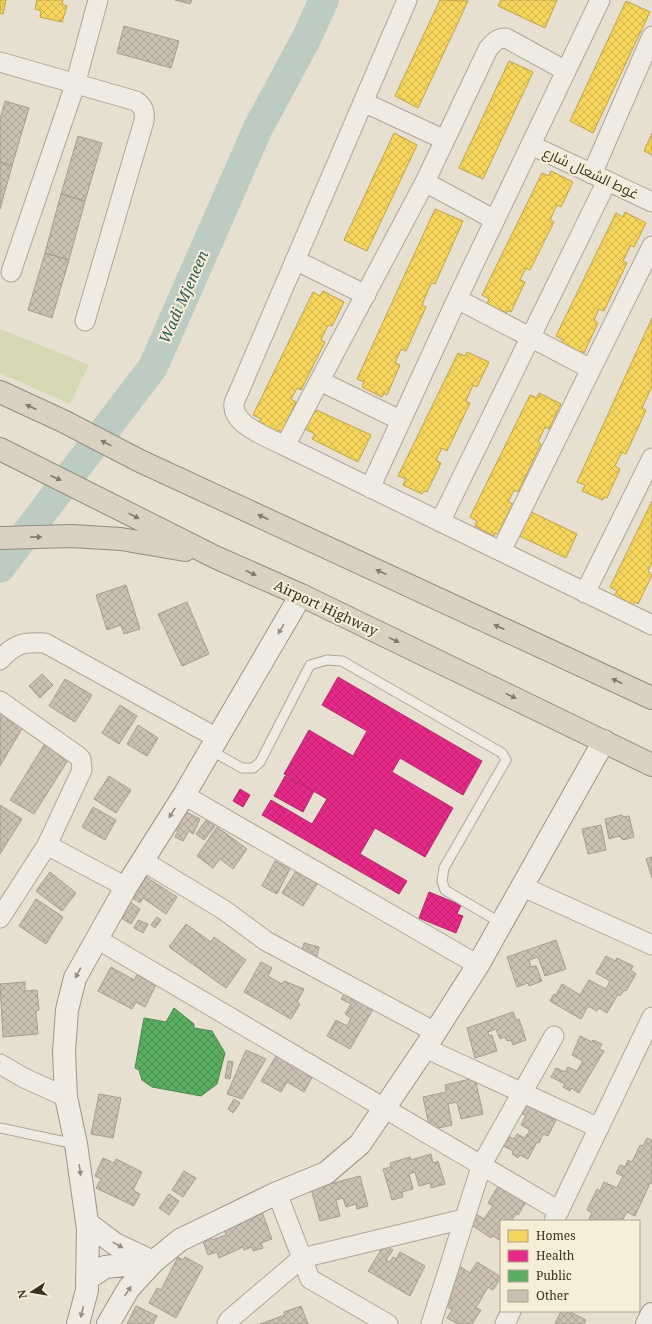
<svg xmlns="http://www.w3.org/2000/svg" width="652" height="1324" font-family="'Noto Serif',Cairo,serif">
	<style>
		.green { fill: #d6d7b3 }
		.homes { fill: url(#homes-cross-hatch); stroke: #bea34a }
		.health { fill: url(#health-cross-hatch); stroke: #b42a6a }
		.public { fill: url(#public-cross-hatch); stroke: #51884e }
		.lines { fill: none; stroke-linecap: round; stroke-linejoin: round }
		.river { stroke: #bcccc2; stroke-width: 30 }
		.building { fill: url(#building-cross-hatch); stroke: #a89c90 }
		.lane-casing { stroke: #ada599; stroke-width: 11 }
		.street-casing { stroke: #ada599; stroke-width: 21 }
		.secondary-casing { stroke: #9c958a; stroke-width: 24 }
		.highway-casing { stroke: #928b80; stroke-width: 24 }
		.lane { stroke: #efebe3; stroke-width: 9 }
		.street { stroke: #efebe3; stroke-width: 19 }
		.secondary { stroke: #efebe3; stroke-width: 22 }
		.highway { stroke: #dad1c2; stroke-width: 22 }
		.oneway { fill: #847769 }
		.oneway2 { fill: #968c82 }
		.labels { text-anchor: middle; stroke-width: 4; stroke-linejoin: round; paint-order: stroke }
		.street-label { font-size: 14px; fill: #3d2e20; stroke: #f7eed8 }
		.water-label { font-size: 15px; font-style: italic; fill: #2f5d5a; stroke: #f7eed8 }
	</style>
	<defs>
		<pattern id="homes-cross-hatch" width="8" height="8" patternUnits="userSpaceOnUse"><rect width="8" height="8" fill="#f6d55c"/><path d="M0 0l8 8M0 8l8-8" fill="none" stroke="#d4b750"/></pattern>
		<pattern id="health-cross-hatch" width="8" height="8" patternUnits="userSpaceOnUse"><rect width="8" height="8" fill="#e7298a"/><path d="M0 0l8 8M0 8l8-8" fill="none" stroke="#bc2470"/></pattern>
		<pattern id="public-cross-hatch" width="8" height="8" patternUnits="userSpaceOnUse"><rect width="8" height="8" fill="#5aae61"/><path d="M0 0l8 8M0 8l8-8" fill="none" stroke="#4c8e50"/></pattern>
		<pattern id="building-cross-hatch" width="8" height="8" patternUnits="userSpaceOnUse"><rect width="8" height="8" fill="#cbbfb2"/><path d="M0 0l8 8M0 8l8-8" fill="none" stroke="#afa499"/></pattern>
	</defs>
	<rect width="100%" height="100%" fill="#e7e0d1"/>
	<path class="green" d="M0 329 89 365 70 404 0 373Z"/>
	<path class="homes" d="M0 0H6L3 14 0 13Z
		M37 0H63L62 4 67 6 62 22 40 17 41 11 35 9Z
		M440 0 468 1 418 108 395 96Z
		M501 0H557L545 28 498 6Z
		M626 1 650 12 593 133 570 121Z
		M509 61 533 72 483 179 459 168Z
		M394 133 417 145 367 251 344 240Z
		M652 133V155L644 151Z
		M551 171 573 182 561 207 557 205 550 220 554 222 530 270 526 268 520 280 525 282 511 312 507 311 506 314 487 304 489 299 482 295 542 173 549 176Z
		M435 209 463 221 435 284 431 283 422 305 426 307 406 351 401 349 395 363 400 365 387 395 384 393 382 397 362 387 364 382 357 379Z
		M625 212 646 223 634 247 631 245 623 261 627 263 604 311 599 309 594 320 598 323 584 353 581 351 579 354 560 345 563 340 556 336 616 213 623 217Z
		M323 291 344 302 332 326 328 325 321 340 325 342 301 390 297 388 291 399 296 402 282 432 279 430 277 434 258 424 261 419 253 415 313 292 320 296Z
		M652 318V386L642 408 646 410 626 454 622 452 615 466 620 469 607 498 604 497 603 500 582 491 585 485 577 482Z
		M467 352 489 362 477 387 473 385 466 401 470 403 447 451 442 448 436 460 441 463 427 492 424 491 422 494 403 485 406 479 398 476 458 353 465 356Z
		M539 393 561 404 549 429 545 427 538 442 541 444 518 492 514 490 508 502 513 504 498 534 495 533 494 536 475 526 477 521 470 517 530 395 537 398Z
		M299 402 371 435 358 462 312 439 315 434 290 422Z
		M652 501V562L648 571 652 575 638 604 635 602 633 605 614 596 617 591 610 587Z
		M523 508 577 534 566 558 511 532Z"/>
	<path class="health" d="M338 677 482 761 463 795 400 758 392 772 453 808 425 857 375 828 360 854 407 881 399 894 262 815 271 800 312 824 327 799 284 774 309 730 353 756 367 731 322 705Z
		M285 776 314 791 303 812 274 796Z
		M240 789 250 795 243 807 233 801Z
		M429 892 461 905 457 914 463 916 456 933 419 918Z"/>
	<path class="public" d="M174 1008 194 1024V1028L212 1031 225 1053 217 1084 201 1096 152 1087 142 1080 139 1070 135 1068 144 1018 166 1022Z"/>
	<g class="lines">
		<path class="river" d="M0 568 153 367 258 128 305 41 324 0"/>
	</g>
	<path class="building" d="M175 0H192L190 4Z
		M124 26 179 41 171 68 117 53Z
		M5 101 29 108 12 166 0 162V119Z
		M78 136 102 143 85 201 61 194Z
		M0 162 12 166 0 209Z
		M61 194 85 201 69 260 45 253Z
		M45 253 69 260 52 318 28 310Z
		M126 585 140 629 124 634 121 625 107 630 96 595Z
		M187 602 209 654 182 666 158 614Z
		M42 674 53 685 40 698 29 686Z
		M65 679 92 695 75 722 49 706Z
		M0 704 27 720 0 766Z
		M120 705 137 716 119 744 102 733Z
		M138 725 158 738 147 756 127 744Z
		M44 745 68 760 34 814 10 800Z
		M109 776 131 790 116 813 94 799Z
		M0 805 22 819 0 854Z
		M93 807 116 820 105 840 82 827Z
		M180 809 200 819 193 834 189 831 183 841 175 837 178 831 170 827Z
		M622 815 623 817 629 816 634 837 623 840 619 836 609 839 605 819Z
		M206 820 215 826 204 840 196 834Z
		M601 825 606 850 588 854 582 829Z
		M217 827 247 849 233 869 220 859 213 868 197 856Z
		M652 857V878L646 859Z
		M275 861 290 869 277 894 262 886Z
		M296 871 317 884 303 906 282 893Z
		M50 872 76 893 62 911 36 891Z
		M143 875 177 897 166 914 143 898 140 903 129 896Z
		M36 899 63 917 46 944 19 926Z
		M127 900 140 909 131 924 118 916Z
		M157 917 161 920 155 928 151 925Z
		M138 920 148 924 143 933 134 928Z
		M186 924 211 942 214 937 246 960 226 988 169 947Z
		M556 940 566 969 545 976 538 957 529 960 531 967 536 966 542 981 529 986 528 983 517 987 507 957Z
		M304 943 319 947 316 960 300 956Z
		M606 956 615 961 617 958 633 966 631 970 636 974 626 991 624 990 620 996 618 994 607 1013 599 1008 597 1011 588 1006 581 1019 550 1001 554 994 556 995 562 984 580 995 589 980 606 989 610 981 596 973Z
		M261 962 272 968 268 976 282 984 284 981 304 989 297 1002 300 1004 291 1019 244 992Z
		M111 967 134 980 137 975 156 985 145 1007 136 1002 132 1009 98 991Z
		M25 982V991L37 990 39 1010 36 1011 38 1034 3 1037 0 984Z
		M347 990 375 1006 350 1049 327 1036 336 1020 347 1026 351 1018 345 1014 351 1004 341 999Z
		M513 1012 516 1020 519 1019 526 1040 513 1045 511 1040 507 1041 505 1037 500 1039 496 1029 488 1032 489 1036 492 1035 497 1051 475 1058 467 1028Z
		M580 1036 592 1042 593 1040 602 1044 599 1049 604 1051 579 1093 571 1088 570 1091 563 1087 565 1084 551 1077 556 1068 565 1072 568 1067 577 1071 583 1061 572 1055Z
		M246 1050 266 1059 242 1099 227 1094Z
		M279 1051 315 1072 304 1092 287 1082 281 1092 261 1081Z
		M228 1061 233 1062 230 1079 225 1078Z
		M475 1078 483 1114 461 1119 457 1102 448 1104 452 1125 430 1130 423 1097 446 1092 445 1085Z
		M99 1094 121 1098 113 1138 91 1134Z
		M234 1099 240 1103 233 1113 228 1109Z
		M527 1105 539 1111 541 1108 549 1112 548 1116 556 1120 548 1136 543 1134 539 1143 537 1142 528 1159 520 1155 518 1158 512 1154 513 1151 500 1144 504 1134 514 1139 517 1134 525 1138 530 1130 521 1125 526 1115 522 1114Z
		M647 1138 652 1140V1184L650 1183 635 1216 627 1212 622 1221H588L592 1213 587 1210 597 1189 600 1191 604 1182 617 1188 623 1176 616 1173 620 1165 625 1167 628 1160 632 1162 640 1145 643 1146Z
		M431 1154 433 1163 438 1161 445 1184 431 1188 430 1183 419 1186 415 1172 409 1174 413 1189 402 1192 403 1197 392 1200 383 1169 391 1167 390 1163 410 1157 411 1160Z
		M103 1158 114 1163 116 1159 142 1172 133 1190 140 1194 134 1206 96 1188 101 1179 95 1176Z
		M184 1171 196 1178 183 1197 172 1190Z
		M360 1176 368 1206 357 1209 356 1204 346 1207 343 1198 336 1200 340 1216 320 1221 311 1189Z
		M500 1183 527 1200 518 1215 516 1214 511 1221H501V1237L499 1240 493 1236 491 1238 470 1224 476 1214 484 1219 493 1206 488 1203Z
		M169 1194 179 1201 169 1215 159 1208Z
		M262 1212 272 1239 261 1243 263 1248 253 1251 252 1247 244 1250 243 1247 219 1258 217 1252 208 1255 200 1233 209 1230 212 1240 226 1235 223 1226Z
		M384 1245 393 1250 386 1260 390 1262 393 1257 396 1259 400 1252 425 1266 410 1296 368 1271Z
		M178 1257 183 1260 185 1257 203 1267 176 1318 149 1303 157 1288 161 1290Z
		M477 1262 501 1277 493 1290 488 1287 476 1308 481 1310 472 1324H458L447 1318 452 1310 446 1306 451 1298 446 1295 456 1279 452 1277 459 1266 470 1273Z
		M136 1306 157 1316 153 1324H127Z
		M301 1306 308 1324H260L285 1315 284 1312Z
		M561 1311H568L586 1320 584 1324H555Z"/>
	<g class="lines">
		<defs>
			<path id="lane" d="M210 750 242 768H253L260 762 310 665 327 660 342 661 502 753 506 760 444 868 442 881 445 890 501 923
				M0 1128 75 1144"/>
			<path id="street" d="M407 0 234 403C231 425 268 437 285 446L652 625
				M0 62 136 101C144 107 145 112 144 121L85 321
				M363 102 445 140
				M531 145 652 202
				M592 174 652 36
				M425 182 495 220
				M295 260 366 295
				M11 272 75 85 98 0
				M457 299 591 369
				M320 381 400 420
				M285 446 425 182 488 49C494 42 497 38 506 38L566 71
				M370 488 457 299 600 0
				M440 522 607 181
				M501 551 652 246
				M585 593 652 458
				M0 660C15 643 24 642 45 643L217 738
				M0 701 78 756 81 759 82 770 47 845 0 918
				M184 795 478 965
				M47 845 126 887
				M143 861 224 910 266 941 435 1032
				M521 886 652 945
				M97 939 559 1211
				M425 1048 599 1128
				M0 1064 24 1078 66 1097
				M277 1193 310 1279 388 1324
				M554 1221 652 1017
				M227 1324 229 1320 302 1258 464 1219
				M431 1324 482 1164 554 1036
				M505 1324 511 1311"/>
			<path id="secondary" d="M87 1223 115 1244 153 1262
				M87 1279 105 1267 153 1262
				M78 1324 87 1290 88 1229 76 1144 66 1097 64 1052 67 1010 75 978 126 887 184 795 301 595
				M108 1324 129 1288 153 1262 180 1240 277 1193 326 1173 360 1144 425 1048 478 965 604 741
				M647 1324 652 1314"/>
			<path id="highway" d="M0 392 63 421 140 461 652 698
				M0 449 215 557 301 595 652 765
				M0 538 72 536 121 539 185 550"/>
		</defs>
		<use href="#lane" class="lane-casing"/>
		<use href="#street" class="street-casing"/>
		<use href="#secondary" class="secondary-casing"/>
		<use href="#highway" class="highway-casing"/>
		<use href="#lane" class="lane"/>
		<use href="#street" class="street"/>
		<use href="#secondary" class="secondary"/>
		<use href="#highway" class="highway"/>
	</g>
	<defs><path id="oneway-solid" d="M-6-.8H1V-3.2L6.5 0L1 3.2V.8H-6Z"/></defs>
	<g class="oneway">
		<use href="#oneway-solid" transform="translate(31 407) rotate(-155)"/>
		<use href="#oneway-solid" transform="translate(106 443) rotate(-153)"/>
		<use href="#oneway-solid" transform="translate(56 478) rotate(25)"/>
		<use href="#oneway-solid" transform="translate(134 516) rotate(27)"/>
		<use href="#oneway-solid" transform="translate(263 517) rotate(-155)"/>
		<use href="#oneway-solid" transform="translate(36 537) rotate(-1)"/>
		<use href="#oneway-solid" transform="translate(381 572) rotate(-155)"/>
		<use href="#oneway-solid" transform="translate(251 573) rotate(24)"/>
		<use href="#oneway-solid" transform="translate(499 627) rotate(-155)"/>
		<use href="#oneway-solid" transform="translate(394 640) rotate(26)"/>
		<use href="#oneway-solid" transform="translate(617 681) rotate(-155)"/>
		<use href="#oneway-solid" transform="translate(511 696) rotate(26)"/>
	</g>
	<g class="oneway2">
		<use href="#oneway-solid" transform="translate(281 629) rotate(120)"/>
		<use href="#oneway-solid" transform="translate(172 813) rotate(122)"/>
		<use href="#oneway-solid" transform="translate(78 973) rotate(118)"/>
		<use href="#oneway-solid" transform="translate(80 1170) rotate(82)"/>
		<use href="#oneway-solid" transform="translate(118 1245) rotate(29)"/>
		<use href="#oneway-solid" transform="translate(128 1291) rotate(-57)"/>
		<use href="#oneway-solid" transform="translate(82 1312) rotate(104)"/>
	</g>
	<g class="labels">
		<g class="street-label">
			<text transform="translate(591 173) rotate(25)" y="5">غوط الشعال شارع</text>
			<text transform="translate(326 608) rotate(25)" y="5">Airport Highway</text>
		</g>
		<g class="water-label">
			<text transform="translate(184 297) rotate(-66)" y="5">Wadi Mjeneen</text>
		</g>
	</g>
	<rect x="500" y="1220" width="140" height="92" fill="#f7eed8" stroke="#ada18e"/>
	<rect x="508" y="1230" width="20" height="12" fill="#f6d55c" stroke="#ada18e"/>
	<text x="536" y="1240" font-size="12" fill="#3d2e20">Homes</text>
	<rect x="508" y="1250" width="20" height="12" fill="#e7298a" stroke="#ada18e"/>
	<text x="536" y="1260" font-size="12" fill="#3d2e20">Health</text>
	<rect x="508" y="1270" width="20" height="12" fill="#5aae61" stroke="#ada18e"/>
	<text x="536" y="1280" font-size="12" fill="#3d2e20">Public</text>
	<rect x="508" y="1290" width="20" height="12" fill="#cbbfb2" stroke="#ada18e"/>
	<text x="536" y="1300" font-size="12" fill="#3d2e20">Other</text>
	<g transform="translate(32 1292) rotate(258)" stroke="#f7eed8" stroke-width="3" paint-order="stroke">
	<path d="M0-3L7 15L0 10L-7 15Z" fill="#3d2e20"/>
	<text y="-6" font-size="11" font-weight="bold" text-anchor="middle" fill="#3d2e20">N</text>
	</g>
</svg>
